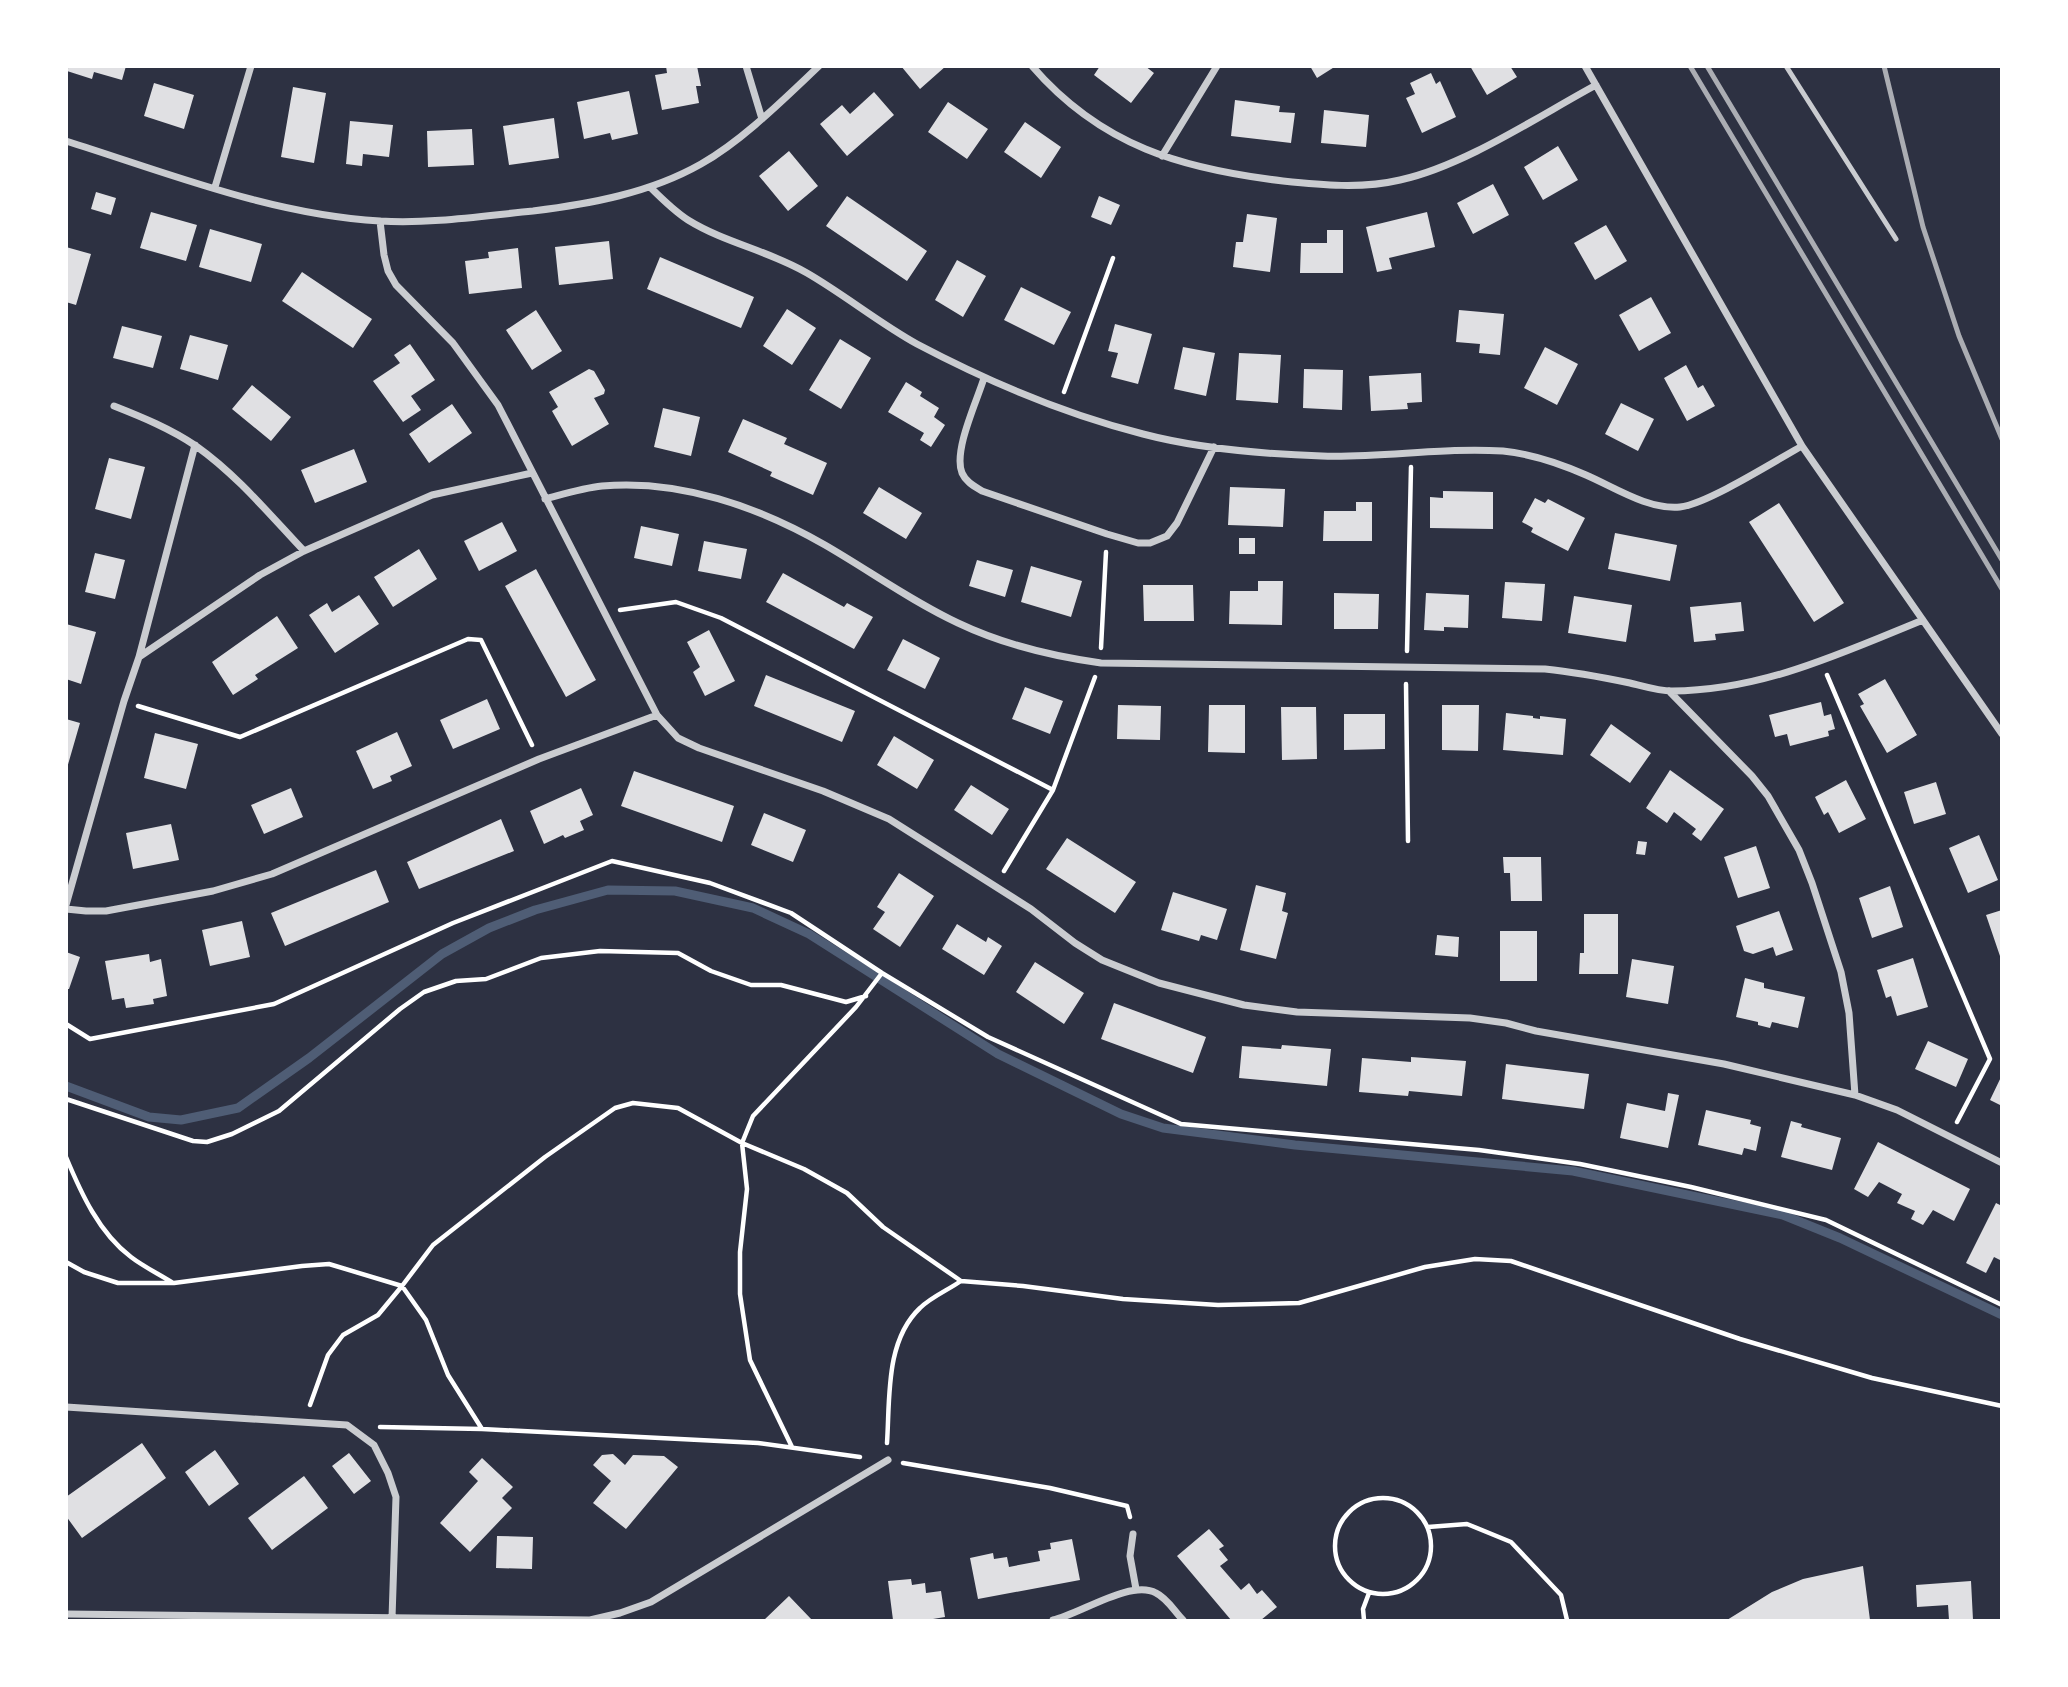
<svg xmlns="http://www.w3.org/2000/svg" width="2068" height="1687" font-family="'Noto Sans',sans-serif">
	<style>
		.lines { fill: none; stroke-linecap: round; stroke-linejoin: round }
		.stream { stroke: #4f5d75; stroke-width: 9 }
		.building { fill: #e0e0e3 }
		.path { stroke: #fff; stroke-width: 4.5 }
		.service { stroke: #caccd0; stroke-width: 5 }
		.minor { stroke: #caccd0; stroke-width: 7 }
		.rail { stroke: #abadb3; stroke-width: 5 }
	</style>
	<rect width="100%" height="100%" fill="#2d3142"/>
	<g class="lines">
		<path class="stream" d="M66 1086 149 1117 181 1120 238 1108 309 1058 442 954 489 928 535 910 608 890 675 891 753 908 809 934 998 1054 1121 1114 1163 1128 1295 1145 1573 1171 1783 1215 1840 1238 2002 1315"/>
	</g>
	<path class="building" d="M69 66H126L122 80 94 72 92 79 67 71Z
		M666 66H697L701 86H696L699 103 662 110 655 75 667 73Z
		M901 66H946L920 89Z
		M1100 66H1145L1154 73 1131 103 1094 75Z
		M1310 66H1336L1317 78Z
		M1470 66H1510L1517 77 1487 95Z
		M1431 73 1436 84 1440 81 1456 117 1422 133 1406 98 1415 94 1410 83Z
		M154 83 194 95 184 129 144 116Z
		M293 87 326 93 314 163 281 157Z
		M629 91 638 134 612 140 610 133 584 139 577 102Z
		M874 92 894 115 847 156 820 124 842 105 850 114Z
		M1235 100 1280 106 1279 112 1295 113 1291 143 1231 136Z
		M948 102 988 129 967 159 928 132Z
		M1324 110 1369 115 1366 147 1321 143Z
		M554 118 559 158 509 165 503 126Z
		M350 121 393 125 389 157 363 154 362 166 346 164Z
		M1025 122 1061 147 1041 178 1004 152Z
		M472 129 474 165 428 167 427 131Z
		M1558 146 1578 180 1543 200 1524 167Z
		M789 151 818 186 788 211 759 176Z
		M1493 184 1509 215 1473 234 1457 203Z
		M96 192 116 198 111 215 91 209Z
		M847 196 927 251 907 281 826 226Z
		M1099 196 1120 205 1111 225 1091 217Z
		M151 212 197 225 186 261 140 248Z
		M1427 212 1435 247 1389 258 1392 269 1377 272 1366 227Z
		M1247 214 1277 218 1270 272 1233 267 1236 242H1243Z
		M1606 225 1627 261 1595 280 1574 243Z
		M210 229 262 244 251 282 199 267Z
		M1327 230H1343V273H1300L1301 243H1327Z
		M609 241 613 279 559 285 555 247Z
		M66 247 91 254 76 305 66 302Z
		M518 248 522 288 469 294 465 261 489 258 488 252Z
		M660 257 754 297 741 328 647 289Z
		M957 260 986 276 963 317 935 300Z
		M302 272 372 319 353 348 282 301Z
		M1021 287 1071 312 1054 345 1004 320Z
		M1651 297 1671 333 1639 351 1619 315Z
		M787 309 816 328 792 365 763 346Z
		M536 310 562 351 532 370 506 330Z
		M1459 310 1504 314 1500 355 1479 353 1480 344 1456 342Z
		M1115 324 1152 334 1138 384 1111 377 1118 353 1108 351Z
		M122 326 162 336 153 368 113 358Z
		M190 335 228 345 218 380 180 369Z
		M840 339 871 358 841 409 809 390Z
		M410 344 435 380 411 396 421 410 403 422 373 381 400 363 394 355Z
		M1183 347 1215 353 1206 396 1174 389Z
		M1545 347 1578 364 1557 405 1524 388Z
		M1239 353 1281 355 1278 403 1236 400Z
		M1686 365 1698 388 1703 385 1715 406 1687 421 1664 378Z
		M589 369 594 371 605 390 604 394 594 398 609 424 572 446 552 411 558 407 549 392Z
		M1304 369 1343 370 1342 410 1303 408Z
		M1421 373 1422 402 1407 403 1408 409 1371 411 1369 376Z
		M906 382 922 392 920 396 939 408 934 417 945 425 931 447 920 440 924 433 888 412Z
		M252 385 291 417 271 441 232 409Z
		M1621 403 1654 419 1638 451 1605 434Z
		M452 404 472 433 429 463 409 434Z
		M663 408 700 417 691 456 654 447Z
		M743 419 787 438 784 444 827 463 813 495 770 476 772 472 728 452Z
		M354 449 367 482 315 503 301 470Z
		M109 458 145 467 131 519 95 509Z
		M879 487 922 513 906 539 863 513Z
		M1230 487 1285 489 1283 527 1228 525Z
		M1443 491 1493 492V529L1430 528V497L1443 498Z
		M1535 498 1545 503 1548 499 1585 518 1568 551 1531 532 1533 528 1522 522Z
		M1356 502H1372V541H1323L1324 511H1356Z
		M1779 503 1844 603 1814 622 1749 522Z
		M502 522 517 551 479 571 464 541Z
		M641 526 679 534 672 566 634 558Z
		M1615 533 1677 545 1670 581 1608 569Z
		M1239 538H1255V554H1239Z
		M704 541 747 549 741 579 698 571Z
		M419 549 437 579 393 607 374 577Z
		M95 553 125 560 115 599 85 592Z
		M977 560 1013 570 1005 597 969 586Z
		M1031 566 1082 581 1071 617 1021 602Z
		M536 569 596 680 566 697 505 586Z
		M783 573 844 607 847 603 873 617 854 649 766 602Z
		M1258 581H1283L1282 625 1229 624 1230 591H1258Z
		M1505 582 1545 584 1542 621 1502 618Z
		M1143 585H1193L1194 621H1144Z
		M1334 593 1379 594 1378 629H1334Z
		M1426 593 1469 595 1468 628 1444 627V631L1424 630Z
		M359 595 379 624 335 653 309 615 327 603 332 612Z
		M1574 596 1632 605 1626 642 1568 633Z
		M1741 602 1744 631 1715 634 1716 640 1694 642 1690 607Z
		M277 616 298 648 255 675 258 679 233 695 212 662Z
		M66 624 96 632 81 684 66 679Z
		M709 630 735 681 705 696 693 672 700 667 687 642Z
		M903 639 940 658 925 689 887 670Z
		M766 675 855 711 842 742 754 706Z
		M1885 679 1917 735 1887 753 1860 706 1864 704 1858 694Z
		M1025 687 1063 701 1050 734 1012 719Z
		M487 699 500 729 453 749 440 720Z
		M1821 702 1824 716 1831 714 1835 729 1828 731 1829 736 1790 746 1787 734 1775 737 1769 715Z
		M1118 705 1161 706 1160 740 1117 739Z
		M1209 705H1245V753L1208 752Z
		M1442 705H1479L1478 751 1442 750Z
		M1281 707H1316L1317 759 1282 760Z
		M1506 713 1533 716V718L1540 719V716L1566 719 1563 755 1503 750Z
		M1344 714H1385V749L1344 750Z
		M66 719 80 723 67 768H66Z
		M1611 724 1651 753 1630 783 1590 755Z
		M397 732 412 766 390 776 392 781 373 789 356 751Z
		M155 733 198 744 186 789 144 778Z
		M894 736 934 760 917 789 877 765Z
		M1670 770 1724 809 1701 841 1692 834 1696 829 1674 812 1667 823 1646 808Z
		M634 771 734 806 722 842 621 806Z
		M1846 780 1866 819 1839 833 1828 812 1824 815 1815 797Z
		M1936 782 1946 814 1914 824 1904 792Z
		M971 785 1009 809 992 835 954 810Z
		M291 788 303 817 264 834 251 805Z
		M581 788 593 815 580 821 584 830 565 838 563 835 544 844 530 811Z
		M764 813 806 830 793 862 751 845Z
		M501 819 514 851 419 889 407 862Z
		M171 824 179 860 133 869 126 833Z
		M1979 835 1998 880 1968 893 1949 848Z
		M1067 838 1136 882 1115 913 1046 869Z
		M1638 841 1647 842 1645 855 1636 854Z
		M1756 846 1770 888 1738 898 1724 857Z
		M1503 857H1541L1542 901H1511L1510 873H1504Z
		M376 870 389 902 285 946 271 913Z
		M899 873 934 896 900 947 873 929 885 912 877 907Z
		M1256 885 1286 893 1282 911 1288 913 1276 959 1240 950Z
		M1890 886 1903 927 1872 938 1859 898Z
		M1173 892 1227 909 1217 940 1201 935 1199 941 1161 930Z
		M2002 910V959H2001L1986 915Z
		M1779 911 1793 950 1776 956 1773 947 1753 954 1744 951 1736 926Z
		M1584 914H1618V974H1579L1580 953H1584Z
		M242 921 250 957 210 966 202 930Z
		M957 924 986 942 988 937 1002 946 984 975 942 949Z
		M1500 931H1537V981H1500Z
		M1437 935 1459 937 1458 957 1435 955Z
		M66 952 80 957 69 989H66Z
		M149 954 150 962 161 959 167 996 153 999 154 1004 126 1008 124 998 112 1000 105 961Z
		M1913 958 1928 1007 1897 1016 1891 996 1886 998 1877 970Z
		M1632 959 1674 966 1668 1004 1626 997Z
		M1035 962 1084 993 1064 1024 1016 992Z
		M1745 978 1764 983V988L1805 997 1798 1028 1772 1022 1770 1028 1758 1025V1022L1736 1017Z
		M1114 1003 1206 1037 1193 1073 1101 1039Z
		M1928 1041 1968 1059 1956 1087 1915 1069Z
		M1282 1045 1331 1049 1327 1086 1239 1078 1242 1046 1281 1049Z
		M1411 1057 1466 1061 1462 1096 1409 1091 1408 1096 1359 1092 1362 1058 1411 1062Z
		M1506 1064 1589 1074 1584 1109 1502 1099Z
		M2002 1075V1106L1990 1100Z
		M1668 1093 1679 1095 1668 1148 1620 1138 1627 1103 1665 1111Z
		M1706 1110 1751 1120 1750 1124 1761 1127 1756 1151 1744 1148 1742 1155 1698 1145Z
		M1791 1121 1802 1124 1801 1127 1841 1138 1832 1170 1781 1157Z
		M1878 1142 1970 1189 1954 1221 1933 1210 1923 1225 1911 1219 1915 1211 1897 1203 1902 1194 1879 1182 1868 1197 1854 1189Z
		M1996 1203 2002 1206V1261L1994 1257 1986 1273 1966 1263Z
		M142 1443 166 1478 82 1538 66 1516V1497Z
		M215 1450 239 1484 209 1506 185 1472Z
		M349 1453 371 1481 354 1494 332 1466Z
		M613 1454 625 1465 633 1455 664 1456 678 1467 626 1529 593 1503 611 1481 593 1465 602 1455Z
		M482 1458 513 1487 502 1498 512 1508 470 1552 440 1523 478 1481 469 1472Z
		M304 1476 328 1508 272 1550 248 1518Z
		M1209 1529 1224 1546 1219 1549 1228 1560 1220 1566 1241 1590 1249 1583 1257 1594 1262 1590 1277 1607 1261 1620H1231L1177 1556Z
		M497 1536 533 1537 532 1569 496 1568Z
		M1072 1539 1080 1580 978 1599 970 1558 993 1553 994 1559 1007 1557 1009 1567 1024 1564 1040 1561 1038 1551 1051 1549 1050 1543Z
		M1863 1566 1870 1620H1727L1772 1592 1803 1579Z
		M911 1579 912 1585 925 1583 926 1593 941 1591 945 1617 927 1620H893L888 1581Z
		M1971 1581 1973 1620H1949L1948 1605 1917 1607 1916 1585Z
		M789 1596 812 1620H764Z"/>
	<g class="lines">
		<path class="path" d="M1064 392 1113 258
			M620 610 676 602 721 618 1053 790
			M1101 648 1106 552
			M1407 651 1411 467
			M1827 675 1990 1059 1957 1122
			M1406 684 1408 841
			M138 706 240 737 468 639 481 640 532 745
			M1004 871 1053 790 1095 677
			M66 1024 90 1039 274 1004 453 923 612 861 710 883 791 913 882 973 988 1037 1181 1124 1479 1150 1580 1164 1691 1187 1826 1220 2002 1305
			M66 1099 193 1141 207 1142 232 1134 279 1111 400 1009 424 992 456 981 486 979 541 958 600 951 678 953 711 971 751 985H781L846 1002 866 996
			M66 1157C81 1193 99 1233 131 1257 144 1267 159 1274 173 1283
			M66 1262 84 1272 118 1283H174L302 1266 329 1264 402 1286 433 1245 545 1157 615 1108 633 1103 678 1108 742 1143 804 1169 847 1193 883 1227 961 1281 1023 1286 1123 1299 1218 1305 1299 1303 1425 1267 1475 1259 1511 1261 1740 1339 1872 1378 2002 1406
			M310 1405 328 1355 343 1335 378 1315 402 1286 426 1320 448 1375 482 1429
			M380 1427 482 1429 758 1443 860 1457
			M887 1443C890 1399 885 1341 920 1308 931 1297 948 1290 961 1281
			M792 1447 750 1360 740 1294V1252L747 1189 742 1143 753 1116 856 1007 882 973
			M903 1463 1050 1488 1127 1506 1130 1517
			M1335 1546a48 48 0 1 1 96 0a48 48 0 1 1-96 0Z
			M1428 1527 1467 1524 1511 1542 1561 1595 1567 1620
			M1364 1620 1363 1609 1369 1593"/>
		<path class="service" d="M1786 66 1896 239"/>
		<path class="minor" d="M746 66 762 119
			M1032 66C1101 146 1182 169 1283 181 1321 185 1362 189 1400 180 1464 166 1537 117 1596 85
			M1585 66 1802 446 2002 734
			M66 141C168 173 272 215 380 221 431 224 482 216 533 211 590 204 650 193 701 164 742 141 784 99 819 66
			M1162 156 1217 66
			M215 187 251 66
			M650 187C662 199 674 211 688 220 725 243 770 251 807 273 845 295 879 323 917 344 989 382 1064 414 1143 434 1200 449 1263 454 1322 456 1382 458 1443 447 1503 451 1532 454 1559 463 1586 475 1614 487 1648 510 1680 507 1707 504 1775 461 1802 446
			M380 221 384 255 388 271 396 285 453 343 498 405 657 715 678 738 699 748 823 791 889 819 1031 909 1075 943 1102 960 1159 983 1244 1005 1297 1012 1470 1018 1506 1023 1536 1031 1724 1064 1855 1095 1897 1110 2002 1163
			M984 378C977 401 953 451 962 473 966 482 974 486 982 491L1107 534 1138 543H1150L1167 536 1177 523 1214 447
			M114 406C142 417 171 429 196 446 237 475 270 515 304 551
			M545 499C564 494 583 488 602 486 680 479 759 507 825 545 870 571 911 601 958 623 1004 645 1051 656 1101 663L1545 669C1574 672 1601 677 1630 683 1643 686 1658 691 1672 691 1761 691 1842 653 1923 620
			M139 657 195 445
			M1669 691 1752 776 1768 796 1799 850 1812 883 1841 972 1849 1013 1855 1095
			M66 905 124 701 139 657 260 575 304 551 432 495 532 473
			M66 909 86 911H106L213 891 272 874 539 759 657 715
			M66 1407 347 1425 374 1445 388 1473 396 1497 392 1618 393 1620
			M1133 1534 1130 1556 1136 1589
			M66 1614 590 1620 620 1613 651 1602 888 1460
			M1053 1620C1080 1614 1131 1579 1156 1593 1167 1598 1175 1612 1183 1620"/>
		<path class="rail" d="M1690 66 2002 589
			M1707 66 2002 560
			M1884 66 1923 227 1959 336 2002 439"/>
	</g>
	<rect width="2068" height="1687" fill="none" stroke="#ffffff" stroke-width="136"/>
</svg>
